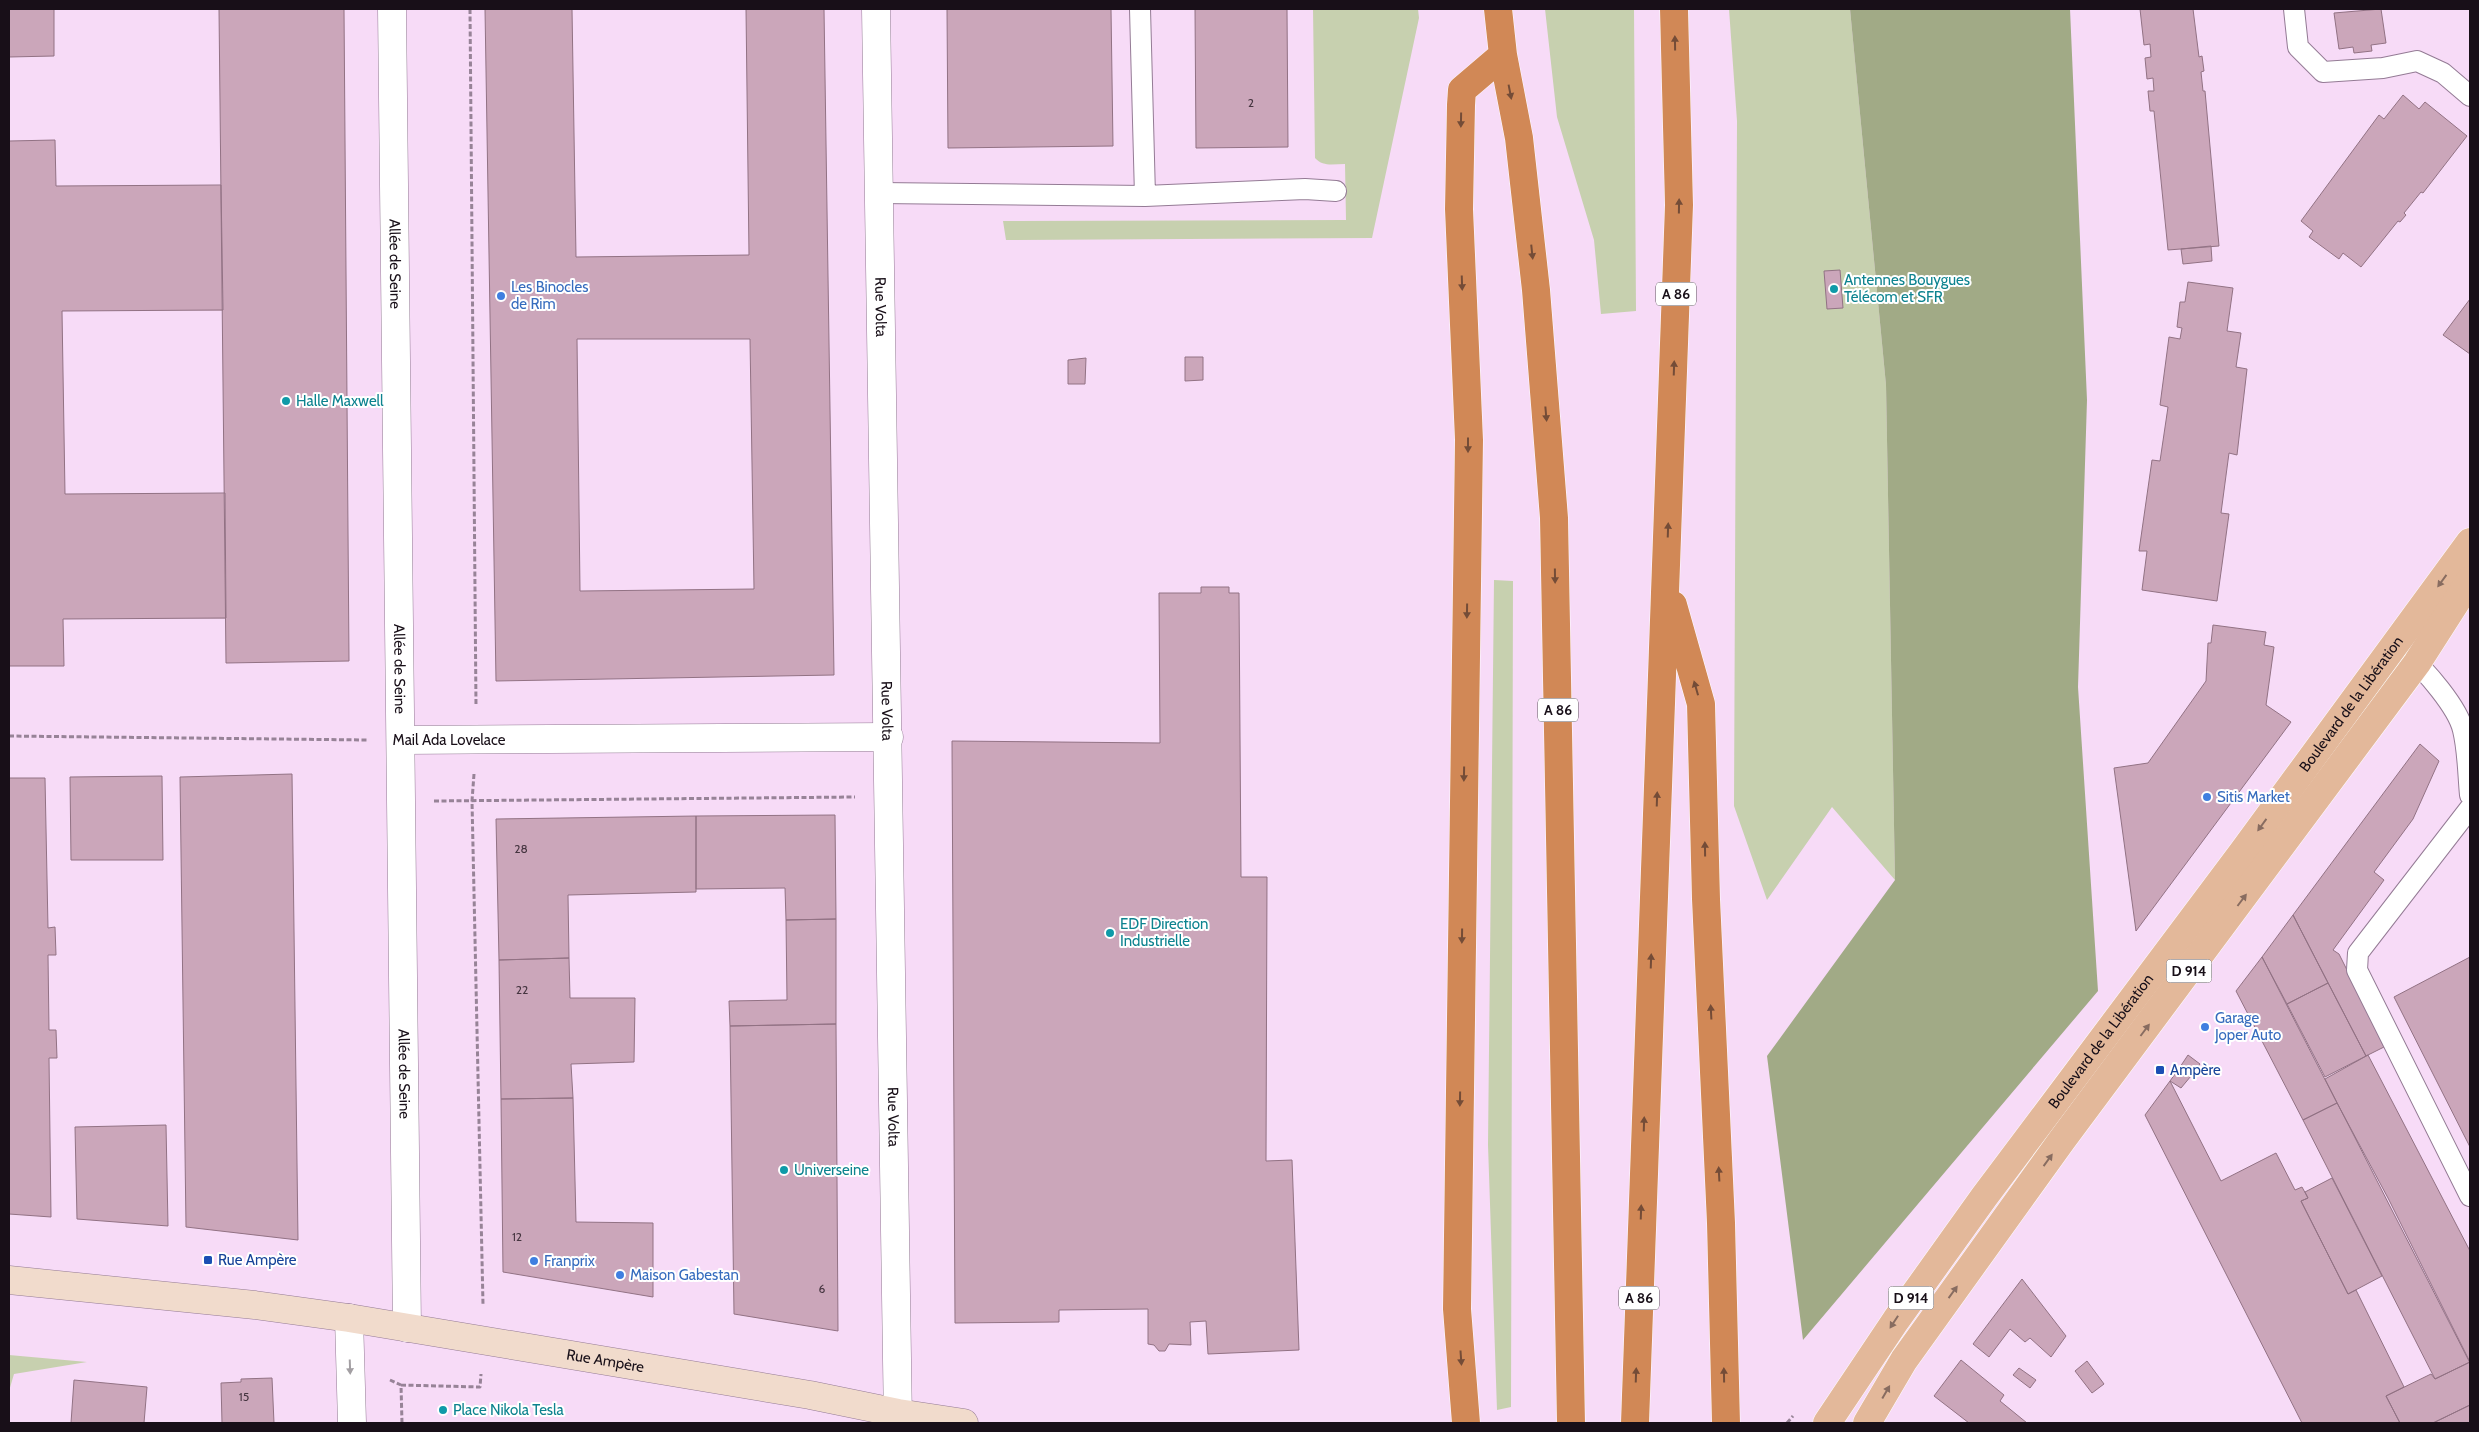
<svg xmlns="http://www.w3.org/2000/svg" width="2479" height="1432" font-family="Cabin,sans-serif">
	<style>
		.green { fill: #c7d0af }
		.forest { fill: #a1aa86 }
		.building { fill: #cba6ba; stroke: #927284; fill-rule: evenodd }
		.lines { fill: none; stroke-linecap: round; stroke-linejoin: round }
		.lane-casing { stroke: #947b95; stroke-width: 22 }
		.street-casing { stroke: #947b95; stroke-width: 29 }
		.secondary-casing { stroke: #947b95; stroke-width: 29 }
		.primary-casing { stroke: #fff; stroke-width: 29 }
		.highway-casing { stroke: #fff; stroke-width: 29 }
		.path { stroke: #978397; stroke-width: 3; stroke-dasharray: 5 2.5; stroke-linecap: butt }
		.lane { stroke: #fff; stroke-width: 20 }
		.street { stroke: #fff; stroke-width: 28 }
		.secondary { stroke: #f1dbcc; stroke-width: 28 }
		.primary { stroke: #e3b89a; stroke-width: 28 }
		.highway { stroke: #d18856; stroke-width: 28 }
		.oneway { fill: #744c37 }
		.oneway2 { fill: #886c60 }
		.oneway3 { fill: #a39fa3 }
		.culture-dot { fill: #0f9aa8; stroke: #fff; stroke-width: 2 }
		.shop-dot { fill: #3f7fe0; stroke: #fff; stroke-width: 2 }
		.transit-dot { fill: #1a4fb4; stroke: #fff; stroke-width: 2 }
		.labels { text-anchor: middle; stroke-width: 4; stroke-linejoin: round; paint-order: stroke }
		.number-label { font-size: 12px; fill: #453540 }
		.shield { fill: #fff; stroke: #5d575d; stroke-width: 1 }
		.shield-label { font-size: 14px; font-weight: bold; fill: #180f18 }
		.street-label { font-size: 15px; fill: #180f18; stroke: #fff }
		.culture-label { font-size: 15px; fill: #0d838f; stroke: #fff; text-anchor: start }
		.shop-label { font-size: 15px; fill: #366cbe; stroke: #fff; text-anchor: start }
		.transit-label { font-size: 15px; fill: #164399; stroke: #fff; text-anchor: start }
	</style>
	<rect width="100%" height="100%" fill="#f7dbf7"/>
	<path class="green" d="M1313 9H1418L1419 18 1372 238 1006 240 1003 221 1346 220 1345 164C1333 164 1323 167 1315 158Z
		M1545 9H1634L1636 311 1601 314 1594 240 1557 117Z
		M1729 9H1850L1886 385 1895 880 1832 807 1767 900 1734 806 1737 121Z
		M1494 580 1513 581 1511 1407 1497 1410 1488 1145Z
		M9 1355 87 1362 14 1374 9 1391Z"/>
	<path class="forest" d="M1850 9H2070L2087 400 2078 687 2098 991 1803 1340 1767 1056 1895 880 1886 385Z"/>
	<path class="building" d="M9 9H54V56L9 57Z
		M219 9H344L349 661 226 663Z
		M485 9H572L576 257 749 255 746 9H824L834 675 496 681ZM577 339H750L754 589 580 591Z
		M947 9H1111L1113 146 948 148Z
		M1195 9H1287L1288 147 1196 148Z
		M2140 9H2193L2199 57 2202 56 2204 71 2201 72 2203 91H2205L2219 246 2168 250 2154 111H2150L2148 91H2154L2153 78 2147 79 2145 58 2151 57 2150 44 2144 45Z
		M2381 9 2386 43 2371 45 2372 51 2354 53 2353 47 2339 49 2334 13Z
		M2403 95 2419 109 2425 102 2467 136 2423 193 2421 192 2404 213 2406 215 2400 222 2398 221 2361 267 2343 253 2339 259 2309 237 2313 231 2301 221 2379 115 2384 119Z
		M55 140 56 186 221 185 223 310 62 311 65 494 225 493 226 618 63 619 64 666H9V141Z
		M2211 246 2212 261 2183 264 2181 249Z
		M1840 270 1843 308 1827 309 1824 271Z
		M2188 282 2233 288 2227 331 2241 333 2236 367 2247 369 2237 455 2229 453 2221 513 2229 514 2217 601 2142 590 2147 551H2139L2152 460 2160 461 2168 407 2160 405 2169 337 2180 339 2182 328 2177 327 2180 302H2185Z
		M2470 299V354L2443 335Z
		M1185 357H1203V380L1185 381Z
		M1086 358 1085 384H1068V360Z
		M1201 587H1229V593H1239L1241 877H1267L1266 1161 1292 1160 1299 1350 1208 1354 1206 1321 1190 1322 1191 1345 1169 1344 1165 1351H1159L1154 1345 1148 1344V1309L1059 1310V1322L955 1323 952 741 1160 743 1159 593H1201Z
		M2213 625 2266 632 2264 645 2274 647 2266 705 2291 722 2136 931 2114 768 2148 763 2206 681 2208 643H2211Z
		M2420 744 2439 761 2413 819 2374 872 2384 880 2333 950 2339 954 2354 984 2384 1047 2366 1056 2293 915Z
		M292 774 298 1240 186 1227 180 777Z
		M162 776 163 860H71L70 777Z
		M9 778H45L48 928 55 927 56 955H48L49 1030H56L57 1058H49L51 1217 9 1214Z
		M835 815 836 919 786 920 785 888 696 889V816Z
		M696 816V892L568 895 569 958 499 960 496 819Z
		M2293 915 2328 983 2287 1004 2262 957Z
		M836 919V1024L730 1026 729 1001 787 1000 786 920Z
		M2262 957 2337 1103 2303 1120 2236 991Z
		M2470 957V1147L2394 997Z
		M569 958 570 998H635L634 1062 571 1064 573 1098 501 1099 499 960Z
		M2328 983 2366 1056 2325 1077 2287 1004Z
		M836 1024 838 1331 734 1314 730 1026Z
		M2188 1055 2200 1064 2191 1076 2180 1067Z
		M2368 1055 2470 1251V1363L2325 1079Z
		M2180 1067 2191 1076 2181 1088 2170 1081Z
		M2170 1081 2221 1181 2276 1153 2295 1190 2302 1187 2308 1198 2301 1201 2348 1294 2356 1290 2404 1387 2386 1396 2400 1423H2302L2145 1115Z
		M573 1098 576 1222 653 1223V1297L503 1272 501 1099Z
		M2337 1103 2388 1198 2470 1362 2435 1379 2303 1120Z
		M166 1125 168 1226 77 1219 75 1127Z
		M2332 1178 2382 1276 2348 1294 2301 1201 2308 1198 2305 1192Z
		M2022 1279 2066 1336 2051 1357 2030 1338 2025 1342 2010 1329 1989 1357 1973 1344Z
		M1961 1360 2004 1395 2000 1401 2027 1423H1969L1934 1396Z
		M2087 1361 2104 1384 2092 1393 2075 1371Z
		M2470 1362V1405L2433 1423H2400L2386 1396 2431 1374 2435 1379Z
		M2019 1368 2036 1380 2030 1388 2013 1375Z
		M272 1378 274 1423H222L221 1383 241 1382V1379Z
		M74 1380 147 1387 144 1423H71Z
		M2470 1405V1423H2433Z"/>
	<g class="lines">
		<defs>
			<path id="lane" d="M1140 9 1145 196
				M2294 9 2298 47 2323 72 2383 68 2417 61 2443 73 2470 96
				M879 193 1145 196 1305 189 1336 191
				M2408 656C2425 669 2458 708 2463 730 2468 750 2468 774 2470 795
				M2470 808 2358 953 2357 970 2470 1196"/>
			<g id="street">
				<path id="s1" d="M392 9 407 1328"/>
				<path id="s2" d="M876 9 898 1423"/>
				<path d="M401 740 889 737"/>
				<path d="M349 1318 352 1423"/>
			</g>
			<g id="secondary">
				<path id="s3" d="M9 1280 255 1305 349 1318 810 1395 898 1413 964 1423"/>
			</g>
			<g id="primary">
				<path id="s4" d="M1827 1423 1896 1320 1984 1197 2242 853 2470 542"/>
				<path d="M1867 1423 1904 1360 2062 1140 2417 663 2470 580"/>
			</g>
			<path id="highway" d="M1498 9 1503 55 1519 138 1536 290 1554 518 1571 1423
				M1673 605 1701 704 1706 899 1721 1223 1726 1423
				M1466 1423 1457 1309 1469 440 1459 209 1461 105 1462 90 1503 55
				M1635 1423 1679 205 1674 9"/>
		</defs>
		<use href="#lane" class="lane-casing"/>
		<use href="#street" class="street-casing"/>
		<use href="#secondary" class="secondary-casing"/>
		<use href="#primary" class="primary-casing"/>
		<use href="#highway" class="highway-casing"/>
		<path class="path" d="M470 9 476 706
			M9 736 368 740
			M474 774 472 801 483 1305
			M434 801 855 797
			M390 1380 401 1385 402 1423
			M401 1385 480 1387 481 1374
			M1787 1423 1793 1416"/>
		<use href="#lane" class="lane"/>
		<use href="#street" class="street"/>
		<use href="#secondary" class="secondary"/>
		<use href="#primary" class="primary"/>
		<use href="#highway" class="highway"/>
	</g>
	<defs><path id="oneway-solid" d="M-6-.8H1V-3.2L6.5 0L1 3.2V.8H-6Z" transform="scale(1.25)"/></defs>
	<g class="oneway">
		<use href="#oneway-solid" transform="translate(1675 43) rotate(-91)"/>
		<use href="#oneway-solid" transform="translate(1510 92) rotate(79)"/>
		<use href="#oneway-solid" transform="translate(1461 120) rotate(91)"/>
		<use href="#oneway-solid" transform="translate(1679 206) rotate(-89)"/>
		<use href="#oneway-solid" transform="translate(1532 252) rotate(84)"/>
		<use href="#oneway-solid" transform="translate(1462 283) rotate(88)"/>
		<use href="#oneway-solid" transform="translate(1674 368) rotate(-88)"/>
		<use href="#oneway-solid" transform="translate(1546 414) rotate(85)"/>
		<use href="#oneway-solid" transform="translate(1468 445) rotate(90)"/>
		<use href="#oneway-solid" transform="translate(1668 530) rotate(-88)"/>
		<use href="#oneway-solid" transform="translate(1555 576) rotate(89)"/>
		<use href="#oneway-solid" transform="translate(1467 611) rotate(91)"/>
		<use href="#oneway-solid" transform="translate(1696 688) rotate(-106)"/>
		<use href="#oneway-solid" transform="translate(1464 774) rotate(91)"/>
		<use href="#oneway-solid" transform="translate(1657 799) rotate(-88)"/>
		<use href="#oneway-solid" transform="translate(1705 849) rotate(-91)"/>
		<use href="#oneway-solid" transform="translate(1462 936) rotate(91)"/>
		<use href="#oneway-solid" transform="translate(1651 961) rotate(-88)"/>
		<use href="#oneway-solid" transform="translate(1711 1012) rotate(-93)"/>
		<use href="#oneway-solid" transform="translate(1460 1099) rotate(91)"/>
		<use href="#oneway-solid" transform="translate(1644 1124) rotate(-88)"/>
		<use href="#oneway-solid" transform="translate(1719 1174) rotate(-93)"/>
		<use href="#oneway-solid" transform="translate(1641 1212) rotate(-88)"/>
		<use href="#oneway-solid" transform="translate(1461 1358) rotate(86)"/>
		<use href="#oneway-solid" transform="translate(1636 1375) rotate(-88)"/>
		<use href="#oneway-solid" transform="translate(1724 1375) rotate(-91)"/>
	</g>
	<g class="oneway2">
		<use href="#oneway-solid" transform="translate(2442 581) rotate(126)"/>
		<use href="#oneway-solid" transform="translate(2262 825) rotate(126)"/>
		<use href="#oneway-solid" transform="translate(2242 900) rotate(-53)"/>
		<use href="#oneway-solid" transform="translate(2145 1030) rotate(-53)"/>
		<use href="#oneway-solid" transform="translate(2048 1160) rotate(-54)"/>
		<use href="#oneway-solid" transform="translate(1953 1292) rotate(-54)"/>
		<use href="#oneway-solid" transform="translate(1894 1322) rotate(123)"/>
		<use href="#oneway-solid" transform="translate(1886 1392) rotate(-60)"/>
	</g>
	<use class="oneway3" href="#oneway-solid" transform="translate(350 1367) rotate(88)"/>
	<g class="culture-dot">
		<circle cx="1834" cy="289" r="5"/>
		<circle cx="286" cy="401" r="5"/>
		<circle cx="1110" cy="933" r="5"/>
		<circle cx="784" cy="1170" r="5"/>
		<circle cx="443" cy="1410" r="5"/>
	</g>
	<g class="shop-dot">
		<circle cx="501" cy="296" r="5"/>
		<circle cx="2207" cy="797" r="5"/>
		<circle cx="2205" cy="1027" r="5"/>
		<circle cx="534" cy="1261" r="5"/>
		<circle cx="620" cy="1275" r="5"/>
	</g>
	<g class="transit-dot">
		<rect x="2155" y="1065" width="10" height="10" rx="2.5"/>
		<rect x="203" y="1255" width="10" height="10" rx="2.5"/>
	</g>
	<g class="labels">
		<g class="number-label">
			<text x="1251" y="107">2</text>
			<text x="521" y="853">28</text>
			<text x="522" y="994">22</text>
			<text x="517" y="1241">12</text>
			<text x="822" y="1293">6</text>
			<text x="244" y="1401">15</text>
		</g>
		<g class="shield">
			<rect x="1656" y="282.5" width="40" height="23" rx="4"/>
			<rect x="1538" y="698.5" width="40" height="23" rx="4"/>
			<rect x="2166.5" y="959.5" width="45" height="23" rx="4"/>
			<rect x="1619" y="1286.5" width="40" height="23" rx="4"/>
			<rect x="1888.5" y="1286.5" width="45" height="23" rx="4"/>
		</g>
		<g class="shield-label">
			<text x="1676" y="299">A 86</text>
			<text x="1558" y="715">A 86</text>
			<text x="2189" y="976">D 914</text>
			<text x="1639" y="1303">A 86</text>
			<text x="1911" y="1303">D 914</text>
		</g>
		<g class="street-label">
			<text dy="5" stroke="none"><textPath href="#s1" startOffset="255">Allée de Seine</textPath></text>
			<text dy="5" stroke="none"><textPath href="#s2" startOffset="298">Rue Volta</textPath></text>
			<text dy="5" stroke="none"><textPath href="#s1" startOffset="660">Allée de Seine</textPath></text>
			<text dy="5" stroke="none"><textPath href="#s4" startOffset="890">Boulevard de la Libération</textPath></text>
			<text dy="5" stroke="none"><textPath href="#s2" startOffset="702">Rue Volta</textPath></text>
			<text x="449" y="745">Mail Ada Lovelace</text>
			<text dy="5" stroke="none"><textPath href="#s4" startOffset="470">Boulevard de la Libération</textPath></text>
			<text dy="5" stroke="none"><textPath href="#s1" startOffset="1065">Allée de Seine</textPath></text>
			<text dy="5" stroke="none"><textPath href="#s2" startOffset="1108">Rue Volta</textPath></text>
			<text dy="5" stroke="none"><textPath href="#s3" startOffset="602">Rue Ampère</textPath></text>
		</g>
		<g class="culture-label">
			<text x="1844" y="285">Antennes Bouygues<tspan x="1844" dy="17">Télécom et SFR</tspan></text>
			<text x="296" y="406">Halle Maxwell</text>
			<text x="1120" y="929">EDF Direction<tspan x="1120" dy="17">Industrielle</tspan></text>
			<text x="794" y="1175">Universeine</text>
			<text x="453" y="1415">Place Nikola Tesla</text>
		</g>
		<g class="shop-label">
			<text x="511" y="292">Les Binocles<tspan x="511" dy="17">de Rim</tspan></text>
			<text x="2217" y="802">Sitis Market</text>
			<text x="2215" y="1023">Garage<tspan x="2215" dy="17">Joper Auto</tspan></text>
			<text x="544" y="1266">Franprix</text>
			<text x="630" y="1280">Maison Gabestan</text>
		</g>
		<g class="transit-label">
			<text x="2170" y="1075">Ampère</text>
			<text x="218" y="1265">Rue Ampère</text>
		</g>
	</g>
	<rect width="2479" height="1432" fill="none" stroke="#180f18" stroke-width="20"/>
</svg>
